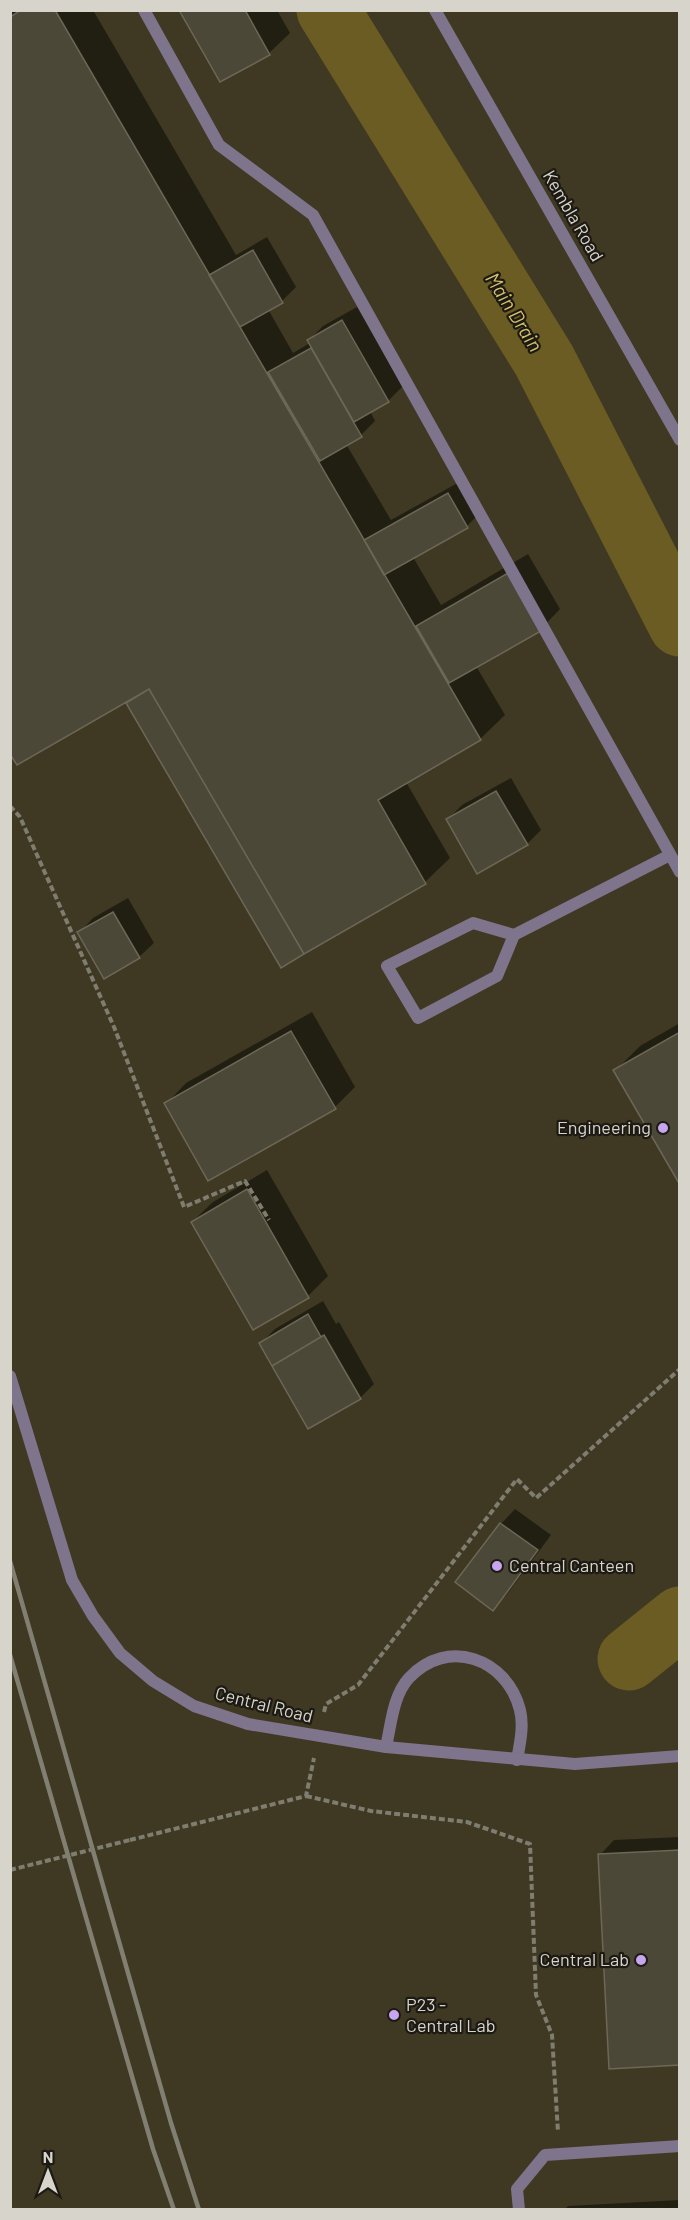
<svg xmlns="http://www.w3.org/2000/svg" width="690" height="2220" font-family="Barlow,sans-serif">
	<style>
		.built { fill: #3f3923 }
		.shadow { fill: #0007 }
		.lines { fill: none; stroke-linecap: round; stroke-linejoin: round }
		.river { stroke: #6a5c22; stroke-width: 63 }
		.building { fill: #4c4838; stroke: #6c6756; stroke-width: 1.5 }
		.path { stroke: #7f7c70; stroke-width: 4; stroke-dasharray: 6 3; stroke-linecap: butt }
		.service { stroke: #7e748b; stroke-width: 12 }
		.minor { stroke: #7e748b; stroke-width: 12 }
		.rail { stroke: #817e72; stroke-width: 4.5 }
		.path-bridge { stroke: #7f7c70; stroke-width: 4; stroke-dasharray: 6 3; stroke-linecap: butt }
		.poi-dot { fill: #c7a6ef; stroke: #1c1a13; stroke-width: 2 }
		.labels { text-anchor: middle; stroke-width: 4.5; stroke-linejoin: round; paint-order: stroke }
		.street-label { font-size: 18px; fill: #d7d4cb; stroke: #1c1a13 }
		.poi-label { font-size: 18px; fill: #d7d4cb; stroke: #1c1a13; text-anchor: end }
		.water-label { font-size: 20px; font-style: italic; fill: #d7c06b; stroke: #1c1a13 }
	</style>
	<rect width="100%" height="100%" fill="#363223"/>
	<path class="built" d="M11 11H679V2209H11Z"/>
	<path class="shadow" d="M10 10H93L236 255 267 237 296 287 282 301 268 309 293 353 310 343 309 340 323 326 357 307 403 386 388 401 370 411 375 421 361 435 346 444 391 520 463 480 481 512 467 526 413 557 441 605 528 554 560 609 540 630 476 666 505 715 480 739 406 782 450 858 425 882 282 966 128 703 133 698 10 751Z
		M181 10H277L290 33 269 53 221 80Z
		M511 778 541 830 527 844 447 820 462 805Z
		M128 898 154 943 139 957 79 933 93 918Z
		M312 1012 355 1087 335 1107 166 1104 186 1083Z
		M680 1023V1182L615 1071 640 1046Z
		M267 1170 328 1276 308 1296 254 1328 192 1222 213 1202Z
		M323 1301 336 1324 339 1322 374 1384 360 1398 261 1343 275 1329Z
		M515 1509 551 1535 507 1594 493 1609 457 1582 501 1524Z
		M680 1837V2064L600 1855 614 1840Z
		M680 2200V2210H564L568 2206Z"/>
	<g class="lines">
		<path class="river" d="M328 10 544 360 680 625
			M629 1659 680 1618"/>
	</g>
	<path class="building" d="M21 10H55L481 740 378 800 426 884 304 954 149 689 17 765 10 754V17Z
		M179 10H245L270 55 220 82Z
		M253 250 283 303 240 327 209 275Z
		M342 320 389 402 354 422 307 340Z
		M311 348 362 437 320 461 268 372Z
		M448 493 468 528 384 575 364 540Z
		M508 573 541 631 449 683 416 626Z
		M149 689 304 954 281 968 126 703Z
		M496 791 528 845 477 874 446 819Z
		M113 912 140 958 104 979 77 932Z
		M291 1031 336 1109 208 1181 164 1103Z
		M680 1032V1185L613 1070Z
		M247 1189 309 1298 253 1330 191 1222Z
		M308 1314 321 1337 272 1366 259 1343Z
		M324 1335 361 1399 308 1429 272 1366Z
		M500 1523 538 1550 493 1611 455 1582Z
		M680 1850V2065L609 2069 598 1854Z"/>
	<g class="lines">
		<path class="path" d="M10 806 20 817 114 1027 184 1207 245 1181 269 1220
			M324 1712 326 1704 358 1685 517 1479 536 1498 680 1369
			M306 1796 371 1811 467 1822 530 1844 536 1995 552 2035 558 2132
			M130 1840 306 1796 314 1758"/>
		<path class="service" d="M144 10 219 145 313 215 680 872
			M514 935 473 923 387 966 418 1018 497 976 514 935 670 855
			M386 1747C391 1725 393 1695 409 1678 447 1637 507 1658 520 1710 524 1726 520 1743 517 1760
			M519 2210 517 2189 545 2155 680 2146"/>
		<path class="minor" d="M435 10 680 440
			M10 1376 72 1580 93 1616 120 1653 153 1681 194 1706 248 1724 386 1747 575 1764 680 1756"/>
		<path class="rail" d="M10 1561 171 2123 199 2210
			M10 1655 153 2149 174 2210"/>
		<path class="path-bridge" d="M10 1870 130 1840"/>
	</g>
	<g class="poi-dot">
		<circle cx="663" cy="1128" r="6"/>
		<circle cx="497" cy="1566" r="6"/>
		<circle cx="641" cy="1960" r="6"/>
		<circle cx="394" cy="2015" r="6"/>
	</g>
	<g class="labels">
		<g class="street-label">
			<text transform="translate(573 216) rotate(60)" y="6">Kembla Road</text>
			<text transform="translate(264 1705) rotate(14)" y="6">Central Road</text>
		</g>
		<g class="poi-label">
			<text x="651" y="1134">Engineering</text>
			<text x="509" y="1572" text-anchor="start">Central Canteen</text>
			<text x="629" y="1966">Central Lab</text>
			<text x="406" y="2011" text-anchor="start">P23 -<tspan x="406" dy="21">Central Lab</tspan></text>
		</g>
		<g class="water-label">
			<text transform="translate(514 312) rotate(58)" y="7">Main Drain</text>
		</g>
	</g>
	<rect width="690" height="2220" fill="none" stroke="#d7d4cb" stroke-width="24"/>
	<g transform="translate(48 2172)" stroke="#1c1a13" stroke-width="4.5" paint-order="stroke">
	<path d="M0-4.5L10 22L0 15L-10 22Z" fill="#d7d4cb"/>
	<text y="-9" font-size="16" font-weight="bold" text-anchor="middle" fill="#d7d4cb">N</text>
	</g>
</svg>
